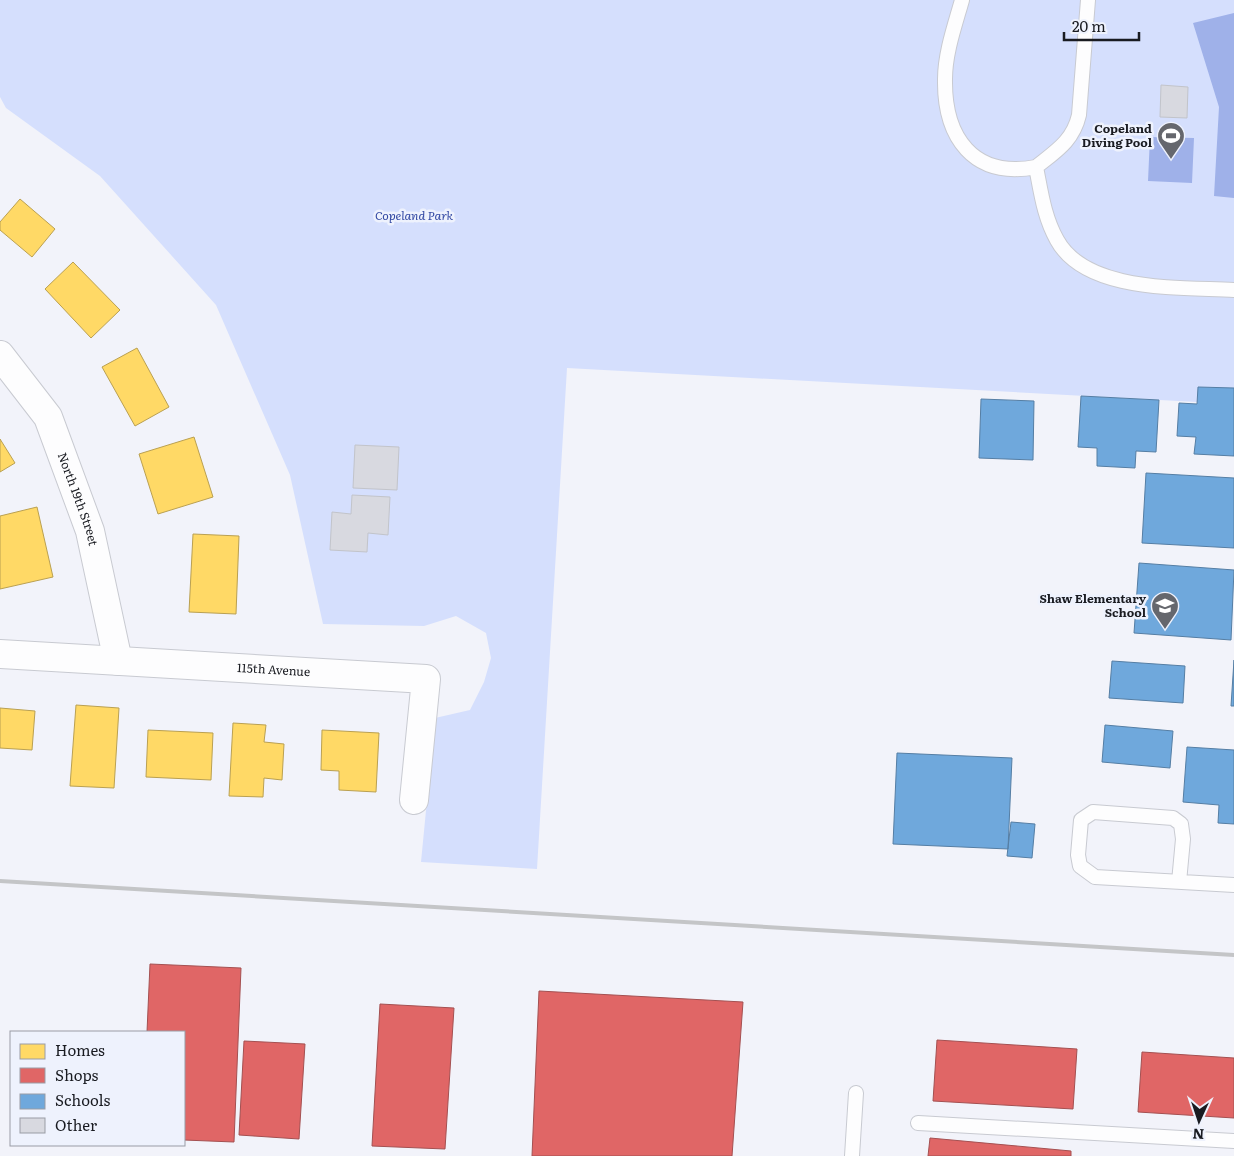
<svg xmlns="http://www.w3.org/2000/svg" width="1234" height="1156" font-family="Literata,serif">
	<style>
		.green { fill: #d5dffd }
		.water { fill: #9fb1e9 }
		.homes { fill: #ffd966; stroke: #baa051 }
		.shops { fill: #e06666; stroke: #a45051 }
		.schools { fill: #6fa8dc; stroke: #557ea4 }
		.building { fill: #d8d9e0; stroke: #c2c4ca }
		.lines { fill: none; stroke-linecap: round; stroke-linejoin: round }
		.service-casing { stroke: #c8cad1; stroke-width: 16 }
		.minor-casing { stroke: #c8cad1; stroke-width: 30 }
		.service { stroke: #fdfdfe; stroke-width: 14 }
		.minor { stroke: #fdfdfe; stroke-width: 28 }
		.rail { stroke: #c4c5c7; stroke-width: 4 }
		.labels { text-anchor: middle; stroke-width: 5; stroke-linejoin: round; paint-order: stroke }
		.poi-label { font-size: 12px; font-weight: bold; fill: #191b21; stroke: #eef2fd; text-anchor: end }
		.park-label { font-size: 12px; font-style: italic; fill: #3349a4; stroke: #eef2fd }
		.street-label { font-size: 12px; fill: #191b21; stroke: #eef2fd }
	</style>
	<rect width="100%" height="100%" fill="#f2f3fa"/>
	<path class="green" d="M0 0H1234V404L567 368 537 869 421 862 435 718 470 710 484 682 491 658 486 633 456 616 424 626 323 624 290 475 216 305 100 176 6 108 0 97Z"/>
	<path class="water" d="M1234 13V198L1214 196 1219 107 1193 23Z
		M1150 137 1194 138 1192 183 1148 181Z"/>
	<path class="homes" d="M20 199 55 229 32 257 0 230V222Z
		M73 262 120 310 91 338 45 289Z
		M137 348 169 407 135 426 102 367Z
		M194 437 213 497 158 514 139 454Z
		M0 439 15 463 0 472Z
		M37 507 53 577 0 589V516Z
		M193 534 239 536 236 614 189 612Z
		M76 705 119 708 114 788 70 786Z
		M0 708 35 711 32 750 0 748Z
		M233 723 266 725 264 742 284 744 282 780 264 778 263 797 229 796Z
		M148 730 213 733 211 780 146 777Z
		M322 730 379 733 376 792 339 790V771L321 770Z"/>
	<path class="shops" d="M150 964 241 968 234 1142 184 1140V1032H147Z
		M539 991 743 1002 732 1156H532Z
		M380 1004 454 1008 445 1149 372 1146Z
		M937 1040 1077 1049 1073 1109 933 1101Z
		M244 1041 305 1044 299 1139 239 1135Z
		M1142 1052 1234 1058V1118L1138 1112Z
		M930 1138 1071 1151V1156H928Z"/>
	<path class="schools" d="M1198 387 1234 388V456L1194 454 1196 437 1177 436 1179 403 1197 404Z
		M1081 396 1159 400 1156 452 1136 451 1135 468 1097 466V448L1078 447Z
		M981 399 1034 401 1033 460 979 458Z
		M1146 473 1234 478V548L1142 543Z
		M1139 563 1234 570 1231 640 1134 633Z
		M1234 660V706H1231Z
		M1112 661 1185 666 1183 703 1109 698Z
		M1105 725 1173 731 1170 768 1102 762Z
		M1187 747 1234 750V824L1218 823 1219 805 1183 802Z
		M897 753 1012 758 1008 849 893 844Z
		M1011 822 1035 824 1032 858 1007 856Z"/>
	<path class="building" d="M1161 85 1188 87 1187 118 1160 117Z
		M355 445 399 447 397 490 353 488Z
		M352 495 390 497 388 535 368 533 367 552 330 550 332 512 351 514Z"/>
	<g class="lines">
		<defs>
			<path id="service" d="M962 0C955 25 945 53 945 79 944 137 973 179 1036 167
				M1088 0 1079 115C1073 141 1056 151 1036 167 1041 192 1044 217 1057 240 1086 293 1182 287 1234 290
				M1179 882 1183 839 1181 824 1173 818 1093 812 1081 820 1078 855 1080 866 1095 877 1234 885
				M918 1123 1234 1141
				M852 1156 856 1093"/>
			<g id="minor">
				<path id="s1" d="M0 355 48 417 90 531 118 661"/>
				<path id="s2" d="M0 654 426 679 414 800"/>
			</g>
		</defs>
		<use href="#service" class="service-casing"/>
		<use href="#minor" class="minor-casing"/>
		<use href="#service" class="service"/>
		<use href="#minor" class="minor"/>
		<path class="rail" d="M0 881 1234 955"/>
	</g>
	<defs>
		<symbol id="stadium-pin" viewBox="-11 -11 22 30"><path d="M0 17L-7.5 6A9.5 9.5 0 1 1 7.5 6Z" fill="#65676d" stroke="#eef2fd"/><path d="M0-5a6.5 5 0 1 0 0 10a6.5 5 0 1 0 0-10ZM-3.5-1.8h7v3.6h-7Z" fill="#fff"/></symbol>
		<symbol id="school-pin" viewBox="-11 -11 22 30"><path d="M0 17L-7.5 6A9.5 9.5 0 1 1 7.5 6Z" fill="#65676d" stroke="#eef2fd"/><path d="M0-5L7-2L0 1L-7-2ZM-4 1L0 2.5L4 1V4Q0 6-4 4Z" fill="#fff"/></symbol>
	</defs>
	<g fill-rule="evenodd">
		<use href="#stadium-pin" x="1155" y="120" width="32" height="43"/>
		<use href="#school-pin" x="1149" y="590" width="32" height="43"/>
	</g>
	<g class="labels">
		<g class="poi-label">
			<text x="1152" y="133">Copeland<tspan x="1152" dy="14">Diving Pool</tspan></text>
			<text x="1146" y="603">Shaw Elementary<tspan x="1146" dy="14">School</tspan></text>
		</g>
		<g class="park-label">
			<text x="414" y="220">Copeland Park</text>
		</g>
		<g class="street-label">
			<text dy="4" stroke="none"><textPath href="#s1" startOffset="166">North 19th Street</textPath></text>
			<text dy="4" stroke="none"><textPath href="#s2" startOffset="274">115th Avenue</textPath></text>
		</g>
	</g>
	<rect x="10" y="1031" width="175" height="115" fill="#eef2fd" stroke="#999ca5"/>
	<rect x="20" y="1044" width="25" height="15" fill="#ffd966" stroke="#999ca5"/>
	<text x="55" y="1056" font-size="15" fill="#191b21">Homes</text>
	<rect x="20" y="1068" width="25" height="15" fill="#e06666" stroke="#999ca5"/>
	<text x="55" y="1081" font-size="15" fill="#191b21">Shops</text>
	<rect x="20" y="1094" width="25" height="15" fill="#6fa8dc" stroke="#999ca5"/>
	<text x="55" y="1106" font-size="15" fill="#191b21">Schools</text>
	<rect x="20" y="1118" width="25" height="15" fill="#d8d9e0" stroke="#999ca5"/>
	<text x="55" y="1131" font-size="15" fill="#191b21">Other</text>
	<g transform="translate(1199 1121) rotate(183)" stroke="#eef2fd" stroke-width="4" paint-order="stroke">
	<path d="M0-4L9 19L0 12L-9 19Z" fill="#191b21"/>
	<text y="-8" font-size="14" font-weight="bold" text-anchor="middle" fill="#191b21">N</text>
	</g>
	<path d="M1064 32v8h75v-8" fill="none" stroke="#191b21" stroke-width="2.5"/>
	<text x="1072" y="32" font-size="15" fill="#191b21" stroke="#eef2fd" stroke-width="4" paint-order="stroke">20 m</text>
</svg>
